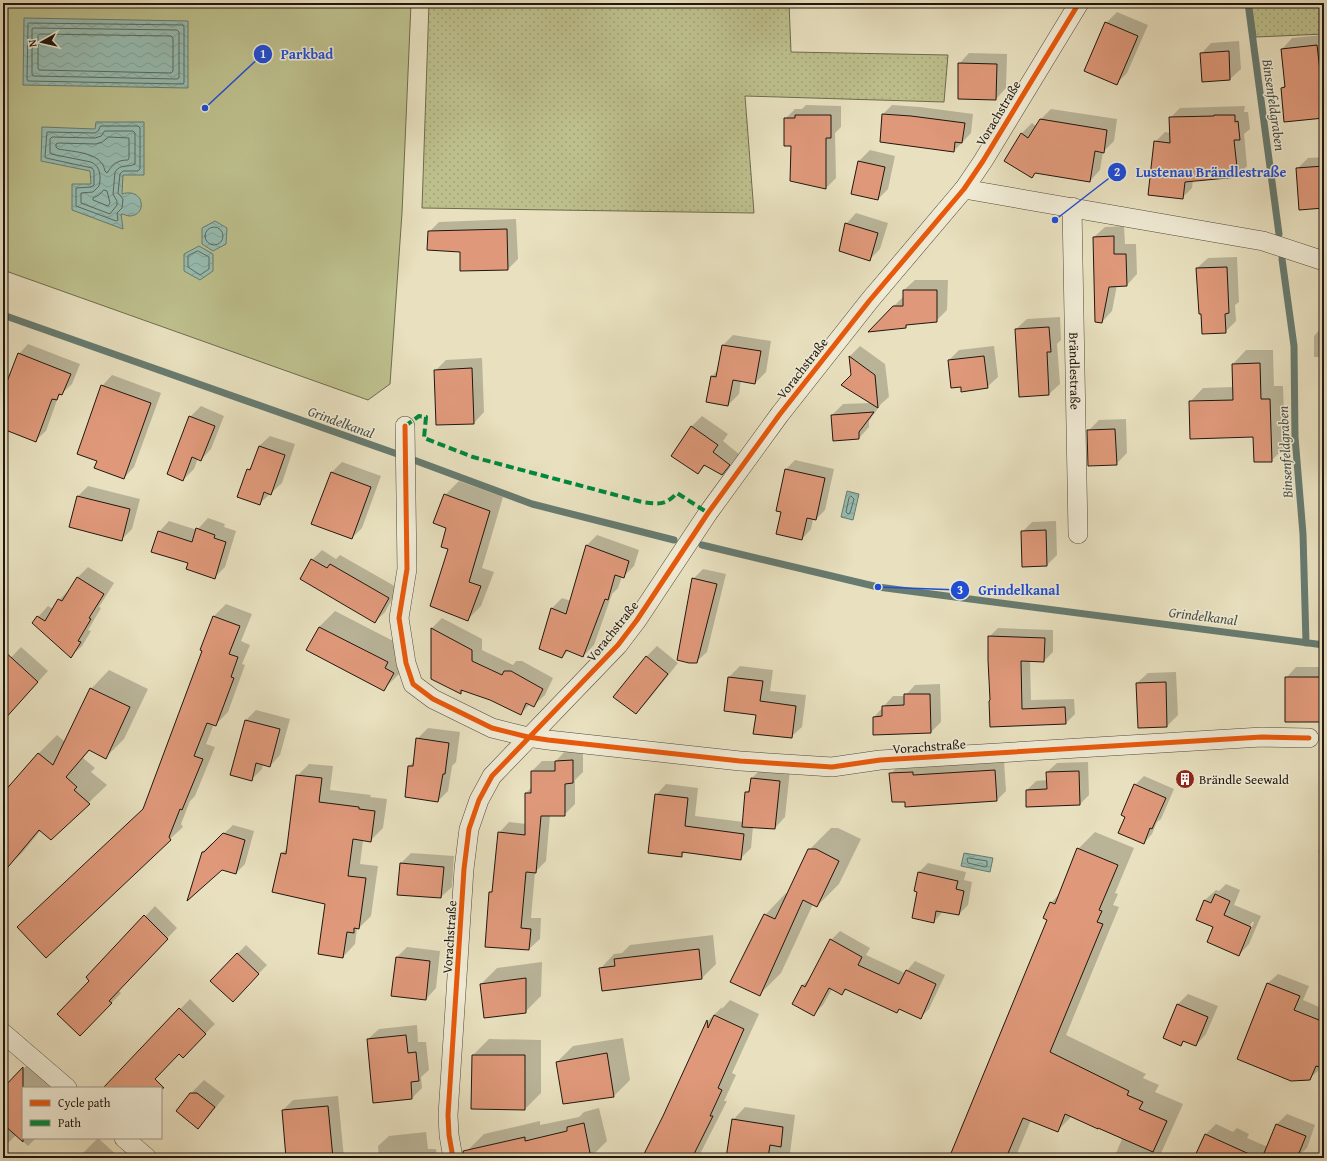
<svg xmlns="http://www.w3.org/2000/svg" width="1327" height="1161" font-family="'Gentium Book Plus',serif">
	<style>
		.grass { fill: url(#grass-dots); stroke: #6e6c4e }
		.pitch { fill: #bdc08d; stroke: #6e6c4e }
		.water { fill: url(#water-waves); stroke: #677b70 }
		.shadow { fill: #0003; fill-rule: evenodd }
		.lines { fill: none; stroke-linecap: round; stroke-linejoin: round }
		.shore { stroke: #5c6a60; stroke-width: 1 }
		.stream { stroke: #677b70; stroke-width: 7 }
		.building { fill: #df997a; stroke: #20170e }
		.minor-casing { stroke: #52493a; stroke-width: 20 }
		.minor { stroke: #f0ebd5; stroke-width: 19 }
		.quiet { stroke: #00873e; stroke-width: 4; stroke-dasharray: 8 4; stroke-linecap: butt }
		.cycleway-casing { stroke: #f0ebd5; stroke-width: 8 }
		.cycleway { stroke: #e8590c; stroke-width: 5 }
		.labels { text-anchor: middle; stroke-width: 3; stroke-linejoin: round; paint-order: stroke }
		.street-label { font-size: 13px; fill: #20170e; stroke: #f0ebd5 }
		.poi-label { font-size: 13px; fill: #20170e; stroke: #f0ebd5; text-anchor: start }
		.water-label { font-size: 14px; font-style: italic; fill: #4a5147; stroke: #f0ebd5 }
		.leader { fill: none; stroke: #1d4ed8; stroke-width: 1.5 }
		.callout-dot { fill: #1d4ed8; stroke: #f0ebd5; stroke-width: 1.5 }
		.mark-label { font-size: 12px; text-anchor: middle; font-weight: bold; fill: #fff }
		.callout-label { font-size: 14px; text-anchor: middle; font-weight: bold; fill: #1d4ed8; stroke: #f0ebd5; stroke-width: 3; stroke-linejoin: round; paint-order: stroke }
	</style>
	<defs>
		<pattern id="grass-dots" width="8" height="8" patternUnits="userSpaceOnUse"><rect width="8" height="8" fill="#bdc08d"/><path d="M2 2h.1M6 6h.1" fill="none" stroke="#a2a478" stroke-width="1.8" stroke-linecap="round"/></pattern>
		<pattern id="water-waves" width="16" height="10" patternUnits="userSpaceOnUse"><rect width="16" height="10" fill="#97bdb2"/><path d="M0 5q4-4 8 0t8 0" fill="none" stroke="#82a298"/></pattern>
	</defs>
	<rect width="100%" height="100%" fill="#e8e0bf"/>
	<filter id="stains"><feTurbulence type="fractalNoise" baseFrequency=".005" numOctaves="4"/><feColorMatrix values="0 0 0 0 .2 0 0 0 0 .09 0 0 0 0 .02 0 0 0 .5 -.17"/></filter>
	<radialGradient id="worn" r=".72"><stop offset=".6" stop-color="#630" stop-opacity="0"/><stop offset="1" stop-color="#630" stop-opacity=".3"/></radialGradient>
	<path class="grass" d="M429 3H789L791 52 948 55 944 102 745 96 754 213 422 208Z
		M1251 3H1324V34L1256 37Z"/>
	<path class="pitch" d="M3 3H411L402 213 390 384 368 400 3 270Z"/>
	<path class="water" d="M24 18 188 21V88L23 85Z
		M96 122H144V175H123L122 194C144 187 148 215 130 216 127 216 124 214 121 214L123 229 72 210V184H91L90 171 41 161 42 127 95 129Z
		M215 221 227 228 226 244 213 251 202 244V228Z
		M199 246 213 254V271L200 280 184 271V254Z
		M847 491 859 494 853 520 841 517Z
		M964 853 993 858 990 872 961 866Z"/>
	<path class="shadow" d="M1117 12 1148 25 1127 73 1116 84 1106 23Z
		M1324 35V117L1282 88 1286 84 1282 49 1292 38Z
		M1239 41 1241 69 1230 79 1203 81 1201 54 1211 43Z
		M969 53 1007 54 1006 88 996 99 959 64Z
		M806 105 841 106V127L835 133 836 178 826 188 792 145 785 119 795 109H802Z
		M892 105 920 107 973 114 971 133 954 151 883 114Z
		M1245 106 1244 112H1248L1250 129 1244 134 1247 166 1237 176 1193 180 1192 188 1182 198 1155 142 1165 132 1170 133V118L1180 108Z
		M1051 109 1117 119 1114 141 1103 152 1100 170 1090 181 1036 172 1032 177 1021 134 1032 123 1036 126 1040 120Z
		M870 150 895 156 888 189 878 199 852 194 859 161Z
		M1324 157V207L1297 169 1308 158Z
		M856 213 888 223 880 249 869 260 846 224Z
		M516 219 518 259 508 269 461 270V251L429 232 439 222Z
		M1124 226 1125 244H1136L1137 274 1127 285H1117L1112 311 1102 322 1094 237 1105 227Z
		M1237 257 1239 302 1235 305 1236 321 1225 332 1197 268 1208 258Z
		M915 280H948L947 310 936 321 908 324 906 327 894 306 904 296V290Z
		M1060 317 1061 340 1057 344 1060 384 1049 394 1019 396 1016 329 1027 319Z
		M1323 326 1324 357H1314V336Z
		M733 335 771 341 766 372 755 383 741 380 739 394 728 405 711 377 718 370 723 345Z
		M28 344 80 364 72 384 58 397 46 431 36 440 3 428V390L5 388 19 354Z
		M860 346 885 364 889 397 881 404 869 421V427L859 438 832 415 843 404 871 403 852 375 850 356Z
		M994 346 998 377 987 387 961 386 949 360 959 350Z
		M1246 350H1273L1274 386H1283L1285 447 1271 461 1254 436 1190 402 1203 388 1233 387V364Z
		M482 358 484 412 474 423 435 371 446 360Z
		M112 375 161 393 134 467 124 478 102 386Z
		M201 406 224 416 211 449 201 460 198 458 194 469 183 480 190 417Z
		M702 416 728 434 723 441 739 454 732 463 722 474 706 465 698 473 691 427Z
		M1126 419 1127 453 1116 464 1088 431 1099 420Z
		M270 436 295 444 282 483 259 504 248 470 254 464 259 446Z
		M795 460 834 469 825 510 816 519H813L811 529 802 539 782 511 786 469Z
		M342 462 381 476 362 528 352 538 312 524 332 472Z
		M459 481 503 497 482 568 494 572 481 606 467 620 449 549 445 495Z
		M88 486 140 499 132 529 121 540 70 527 78 496Z
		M208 518 225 524 224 527 236 531 225 567 214 578 189 563 159 532 169 521 197 530Z
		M1056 521 1057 555 1047 565 1022 532 1032 522Z
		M597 535 639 550 634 566 623 577 622 576 618 588 612 594 594 645 583 656 569 650 562 657 551 609 562 598 571 601 586 546Z
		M322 550 336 559 340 555 398 588 385 612 375 622 312 560Z
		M88 567 114 583 99 607 101 608 88 630 91 631 82 646 71 656 38 617 48 606 53 609 59 600 70 589 78 577Z
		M703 569 726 574 707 652 696 662 693 579Z
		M226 604 252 614 241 641 250 645 242 664 245 665 228 712 215 725 214 724 206 744 215 747 195 796 190 801 181 824 183 827 170 839 18 927 144 809 204 651 214 616Z
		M335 611 403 646 400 673 384 689 319 627Z
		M442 618 482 639V650L513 665 516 661H522L553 678 545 695 534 705 530 704 520 714 490 699 464 690 461 693 432 679V628Z
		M998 628 1053 630V652L1044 661 1030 660 1031 700 1074 699 1075 714 1066 723 991 700 989 637Z
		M657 646 678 663 646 703 636 713 646 657Z
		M21 647 48 671 18 704 3 710V666Z
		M740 666 773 670 770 691 806 695 802 727 791 737 757 714 725 710 729 677Z
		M1296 667H1324V721L1286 678Z
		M109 670 148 689 124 739 106 757 90 750 83 758 95 768 91 772 107 785 51 839 41 830 22 853 3 871V795L39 753 57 735 65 742 91 689Z
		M1176 672 1178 715 1167 726 1139 727 1137 683 1148 673Z
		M940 684 941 722 931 732 874 717 893 696H905L915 685Z
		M256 710 290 719 280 755 270 766 263 764 262 769 251 780 246 720Z
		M428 728 460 732 456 762 452 766 448 791 438 801 409 766 415 761 417 739Z
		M566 750H583V772L575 780V804L564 815H550L546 861 535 872 531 918H541L540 939 529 949 486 946 490 892 494 889 499 833 509 822 526 824V793L532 787V771L542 761H556Z
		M1004 761 1006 791 997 800H906L890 774 900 765Z
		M1088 762 1089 795 1080 804 1027 806V790L1036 781 1048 780 1047 772 1057 763Z
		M309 764 333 766 330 790 371 795 370 797 387 799 383 828 371 840H363L360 864 378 866 371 916 359 928H357L355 944 343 957 326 903 282 853 288 848 297 776Z
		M762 768 790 770 785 817 775 828 753 826 751 848 740 859 685 852 681 856 656 795 666 784 698 788 695 816 744 822 746 792 751 788 752 778Z
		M1144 776 1174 789 1161 819 1157 822 1152 834 1144 843 1126 817 1135 785Z
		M233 825 254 831 245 864 236 873 202 852 212 843H214Z
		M831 828H838L861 839 839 884 817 906 813 904 781 973 759 995 765 915 786 893 788 894 809 850Z
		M1095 832 1134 848 1115 893 1118 894 1113 905 1119 907 1066 1035 1146 1074 1143 1078 1159 1085 1155 1092 1183 1104 1159 1158H1114L1122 1139 1072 1116 1058 1130 1031 1120 1015 1158H950L1048 919 1051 903 1060 893 1078 849Z
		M1324 837V853L1318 852Z
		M411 853 454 856 452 887 441 897 398 894 401 863Z
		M928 863 966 872 964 880 972 882 968 905 959 914 943 911 934 922 918 891 919 872Z
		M1226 884 1240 890 1234 905 1261 916 1249 944 1239 955 1214 926 1197 919 1205 900 1216 890 1219 891ZM1252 922H1254L1245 943H1243Z
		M155 906 177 928 118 990 121 993 91 1024V981L87 977Z
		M840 931 870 948 866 955 905 973 915 961 945 975 929 1009 920 1018 900 1008 897 1012 847 989 842 994 832 989 823 1005 814 1014 802 986 810 978 831 940Z
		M713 935 716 964 702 978 600 969 614 954 622 953 630 945Z
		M246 945 267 965 241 992 211 981Z
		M407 947 440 951 436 988 426 999 397 957Z
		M542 962 541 996 525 1012 481 984 497 968Z
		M1278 974 1309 986 1303 1000 1324 1009V1062L1320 1069 1309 1079 1238 1058 1268 983Z
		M1188 994 1218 1006 1206 1034 1196 1045 1185 1040 1181 1045 1164 1038 1178 1004Z
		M190 999 215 1024 183 1056 180 1053 146 1088H104Z
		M730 1000 759 1014 732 1073 736 1075 724 1101H727L698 1158H643L664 1117 708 1021 722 1007V1009Z
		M417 1025 418 1042H426L429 1070 421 1077 422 1088 412 1098 368 1039 379 1029Z
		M623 1038 630 1080 614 1096 557 1062 573 1046Z
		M489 1039 541 1040V1093L525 1109 473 1055Z
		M34 1058 66 1088H23V1138H36L28 1146 16 1135 3 1148V1090Z
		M204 1080 225 1096 208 1117 198 1127 178 1111 194 1090Z
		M338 1096 344 1158H287L283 1110 293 1100Z
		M745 1107 795 1115 790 1153 827 1158H727L733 1120Z
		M599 1108 607 1141 591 1157 469 1158 468 1150 484 1134 540 1121V1125L579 1117 584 1112Z
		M1287 1114 1315 1125 1307 1148 1296 1158H1195L1206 1134 1216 1124 1233 1132 1237 1128 1249 1134 1247 1138 1268 1147 1276 1125Z
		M426 1132 428 1149H436L437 1158H379L378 1146 389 1136Z
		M98 1138 120 1158H78Z"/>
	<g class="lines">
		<path class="shore" d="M29 23 183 25 184 27V83L182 84 28 81 27 79 28 24Z
			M34 28 177 30 179 32V78L177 79 33 76 32 74V29Z
			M40 34 171 36 173 38V71L171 73 39 70 38 68V36Z
			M101 126H138L140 128V169L138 171H123L120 174 118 193 123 199 122 208 117 213 118 220 116 221 76 206V188L91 187 94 185V171L92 168 46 158 45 156 47 132 95 133 98 131Z
			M105 131H133L135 133V164C128 168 121 163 115 172L113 194 117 201V205L110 214 81 203V193L93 192 99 186C101 178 101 166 91 162L51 154 50 152V139L52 137 95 138 101 136Z
			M109 137 129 138V158L128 160C117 160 113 164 107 173L105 171C102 152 74 152 58 149L56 147V144L58 143 96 144 102 142Z
			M104 190 107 191 110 203 108 206 93 200V198L99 195Z
			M205 236a9 9 0 1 1 18 0a9 9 0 1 1-18 0Z
			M198 251 209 257V269L200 275 188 267V256Z
			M851 496 854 499 850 513 848 514 846 512 849 498Z
			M969 858 987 861V866L985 867 968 863 967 859Z"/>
		<path class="stream" d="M1248 3 1279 234
			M1282 259 1294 346 1295 437 1303 534 1306 643
			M3 315 403 456 532 504 674 540
			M702 545 878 587 1324 645"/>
	</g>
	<path class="building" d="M1105 22 1138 36 1117 85 1084 71Z
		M1317 45 1324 105V118L1284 122 1281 88 1285 87 1281 49Z
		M1229 51 1230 80 1202 82 1200 53Z
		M958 63 997 64 996 100 958 99Z
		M882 114 911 116 965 123 962 143 955 142 954 152 880 142Z
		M795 115H831V138H826V189L790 181 791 146H784V118H795Z
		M1214 115H1235V122L1238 121 1240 140H1234L1238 177 1185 182 1183 199 1148 195 1154 141 1170 143 1169 117 1214 116Z
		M1040 119 1107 130 1104 153 1095 151 1090 182 1035 173 1032 178 1004 161 1021 133 1028 138Z
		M858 161 885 167 878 200 851 194Z
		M1324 166V208L1299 210 1296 168Z
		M845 223 878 233 870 261 839 251Z
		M507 229 508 270 460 271V252L427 250 428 231Z
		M1114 236V254H1126L1127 286 1109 287 1102 323 1095 322 1093 237Z
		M1227 267 1229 313 1225 314 1226 333 1202 334 1201 314H1199L1196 268Z
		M903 290H937V322L906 325V328L868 332 893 306H903Z
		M1049 327 1051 352H1047L1049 395 1019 397 1015 329Z
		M722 345 761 351 755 384 733 380 728 406 706 402 711 376 716 377Z
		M18 353 71 374 62 395 59 394 57 400 52 399 36 442 3 429V392Z
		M849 356 875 375 878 408 841 385 851 375Z
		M984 356 988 388 961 392V387L951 388 948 360Z
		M1260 363 1261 399H1270L1272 462H1254L1253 437 1190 439 1189 401 1233 400 1232 364Z
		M472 368 474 424 436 425 434 370Z
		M101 385 151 403 124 479 94 468 97 461 77 454Z
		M874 412 859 432V439L833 441 831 415Z
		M189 416 215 426 201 461 192 457 183 481 167 474Z
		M691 426 718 445 713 452 730 465 722 475 704 465 698 474 671 456Z
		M1115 429 1117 465 1088 466 1087 430Z
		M259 446 285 455 271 495 264 492 260 505 237 497 247 469 250 470Z
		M785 469 825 478 816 520 807 518 802 540 776 534 781 512 776 511Z
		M331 472 371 487 352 539 311 524Z
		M444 494 490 511 469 582 481 586 468 621 430 606 448 549 441 547 446 528 433 523Z
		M77 496 130 509 122 541 69 527Z
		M196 528 215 535 214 538 226 542 215 579 186 569 188 563 151 552 158 531 192 542Z
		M1046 530 1047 566 1022 567 1021 531Z
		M586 545 629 561 624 578 615 575 608 600 605 599 583 657 566 650 562 658 539 649 551 608 566 614Z
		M311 559 327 568 330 564 389 598 375 623 300 579Z
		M77 577 104 594 89 618 91 619 78 641 81 642 71 658 32 623 37 616 45 621 58 599 62 601Z
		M692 578 717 584 697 663H689L677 660Z
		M213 616 240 626 229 654 238 657 231 677 234 678 216 726 207 723 194 756 203 759 182 810 180 809 169 837 171 840 46 958 17 927 143 809 202 651 200 650Z
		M319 627 388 662 385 668 394 673 384 691 306 650Z
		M431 628 472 650V661L502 675 504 671H511L543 689 534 707 526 703 521 715 490 700 461 690V694L431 679Z
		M988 636 1045 638 1044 662 1021 661 1022 709 1065 707 1066 724 990 727 989 701 990 700 988 660Z
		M3 650 38 682 3 721Z
		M646 656 668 674 636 714 613 697Z
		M728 677 763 681 760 701 796 706 792 738 753 734 756 715 724 711Z
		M1285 677H1323L1324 722H1285Z
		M1166 682 1167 727 1138 728 1136 683Z
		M90 688 130 707 106 759 89 750 66 777 77 787 74 790 90 804 51 840 39 830 3 873V793L38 753 53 765Z
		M904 694H930L931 733 873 735V717L882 716V706L904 705Z
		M245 720 280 729 270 767 256 763 252 781 230 775Z
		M416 738 449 743 445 774H443L438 802 405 797 408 766H413Z
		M573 760V783L565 784V816H541L536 873 526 872 521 928 531 929 529 950 485 947 489 892H492L498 832 525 835V793H531V771H555V761Z
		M995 770 997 801 905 807V802H892L889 773 913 772V775Z
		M1079 771 1080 805 1026 807V790L1047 789 1046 772Z
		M296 775 322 778 319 802 359 807V809L375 811 371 842 353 839 348 876 366 878 359 929 354 928V933L347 932 343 958 318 954 325 904 272 892 281 853 286 854Z
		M751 778 780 781 775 829 742 827 745 792H749Z
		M1134 784 1166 798 1152 829 1150 828 1144 844 1118 833 1125 817 1121 815Z
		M655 794 688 798 685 826 744 834 741 860 682 852V857L648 853Z
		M223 833 245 840 236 874 222 870 187 901 202 852H204Z
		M1077 848 1118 865 1099 910 1102 911 1097 922 1103 924 1050 1052 1129 1091 1127 1095 1143 1102 1139 1109 1167 1121 1153 1152 1098 1128V1129L1065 1114 1058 1132 1023 1118 1006 1158H949L1047 920 1043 918 1050 902 1055 904Z
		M808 849H816L839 861 817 907 803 900 760 996 730 982 764 914 775 919Z
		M400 863 444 867 441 898 397 895Z
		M918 872 958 881 956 889 964 891 959 915 936 911 934 923 912 918 917 892 914 891Z
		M1215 894 1230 901 1224 915 1251 927 1239 956 1207 942 1213 927 1196 920 1204 900 1211 903Z
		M144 915 168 939 109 1001 112 1003 80 1036 57 1014 89 981 86 977Z
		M830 939 862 957 858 965 899 984 906 970 936 984 921 1019 899 1009 897 1013 845 989 842 995 829 988 814 1016 792 1004 802 985 805 987Z
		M699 949 702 979 602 991 599 968 615 966 614 959Z
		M237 953 259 974 233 1002 210 981Z
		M396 957 430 961 426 1000 391 996Z
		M526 978V1013L484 1018 480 984Z
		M1267 983 1300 996 1294 1010 1324 1022V1058L1320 1067 1316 1066 1310 1080 1291 1081 1237 1059Z
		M1177 1004 1208 1017 1196 1046 1183 1041 1181 1046 1163 1038Z
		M179 1008 206 1034 183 1058 179 1054 155 1079 164 1088H103Z
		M714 1015 744 1029 718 1088 722 1090 710 1116H713L692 1158H642L663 1116 707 1020 708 1028Z
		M406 1035 408 1053 416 1052 419 1081 411 1082 412 1099 373 1103 367 1039Z
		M607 1053 614 1097 563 1104 556 1062Z
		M472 1055H525V1110L471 1109Z
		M23 1067V1142L3 1124V1088Z
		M190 1093H197L215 1107 198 1129 176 1111Z
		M328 1106 333 1158H286L282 1110Z
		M732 1119 783 1127 781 1147 770 1145 768 1158H726Z
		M584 1123 591 1158H464L463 1151 525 1137V1141L567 1131V1127Z
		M1276 1124 1306 1136 1297 1158H1262Z
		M1205 1134 1258 1158H1194Z"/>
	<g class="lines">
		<defs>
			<g id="minor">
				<path d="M964 189 1263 241 1324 261"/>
				<path id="s1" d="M1072 207 1078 534"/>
				<path d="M405 426 407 569 399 618 406 663 413 684 433 699 492 728 528 737 548 740 740 761 832 767 880 760 1262 737 1309 738"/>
				<path d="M3 1033 67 1088"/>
				<path d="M124 1138 147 1158"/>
				<path d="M453 1158 449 1135 448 1115 464 869 469 829 479 800 492 776 618 645 637 620 708 513 780 414 870 300 964 189 983 161 1079 3"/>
			</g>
		</defs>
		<use href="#minor" class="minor-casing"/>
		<use href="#minor" class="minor"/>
		<path class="quiet" d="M405 426 419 416 426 417 424 438 473 457 642 502C658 504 665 506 677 493L708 513"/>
		<defs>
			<path id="cycleway" d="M405 426 407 569 399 618 406 663 413 684 433 699 492 728 528 737 548 740 740 761 832 767 880 760 1262 737 1309 738
				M453 1158 449 1135 448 1115 464 869 469 829 479 800 492 776 618 645 637 620 708 513 780 414 870 300 964 189 983 161 1079 3"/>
		</defs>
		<use href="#cycleway" class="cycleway-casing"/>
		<use href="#cycleway" class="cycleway"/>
	</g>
	<defs>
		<symbol id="building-disc" viewBox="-11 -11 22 22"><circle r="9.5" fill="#8f2418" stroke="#f0ebd5"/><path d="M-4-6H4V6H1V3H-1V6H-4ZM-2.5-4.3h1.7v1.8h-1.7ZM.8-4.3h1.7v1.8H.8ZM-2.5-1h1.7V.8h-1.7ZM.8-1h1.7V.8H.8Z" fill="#fff"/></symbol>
	</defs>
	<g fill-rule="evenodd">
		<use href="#building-disc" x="1174" y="768" width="22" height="22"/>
	</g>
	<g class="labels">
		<g class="street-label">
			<text transform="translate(998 113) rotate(-59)" y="5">Vorachstraße</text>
			<text transform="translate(802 368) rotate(-52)" y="5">Vorachstraße</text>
			<text dy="5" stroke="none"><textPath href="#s1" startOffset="164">Brändlestraße</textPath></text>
			<text transform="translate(612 631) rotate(-51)" y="5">Vorachstraße</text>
			<text transform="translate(929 746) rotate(-4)" y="5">Vorachstraße</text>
			<text transform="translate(449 937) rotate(-86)" y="5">Vorachstraße</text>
		</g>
		<g class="poi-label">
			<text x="1199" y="784">Brändle Seewald</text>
		</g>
		<g class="water-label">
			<text transform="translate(1274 105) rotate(82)" y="5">Binsenfeldgraben</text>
			<text transform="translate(341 422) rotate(20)" y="5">Grindelkanal</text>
			<text transform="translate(1285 452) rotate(-93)" y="5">Binsenfeldgraben</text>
			<text transform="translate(1203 616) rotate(7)" y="5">Grindelkanal</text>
		</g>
	</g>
	<path class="leader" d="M205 108L263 54M1055 220L1117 172M878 587L960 590"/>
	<g class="callout-dot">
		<circle cx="205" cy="108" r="4"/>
		<circle cx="1055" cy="220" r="4"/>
		<circle cx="878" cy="587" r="4"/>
		<circle cx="263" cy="54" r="10"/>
		<circle cx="1117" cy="172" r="10"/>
		<circle cx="960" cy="590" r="10"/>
	</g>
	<g class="mark-label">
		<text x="263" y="58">1</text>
		<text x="1117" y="176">2</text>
		<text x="960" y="594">3</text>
	</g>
	<g class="callout-label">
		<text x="307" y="59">Parkbad</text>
		<text x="1211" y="177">Lustenau Brändlestraße</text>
		<text x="1019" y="595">Grindelkanal</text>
	</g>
	<rect width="1327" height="1161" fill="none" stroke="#e8e0bf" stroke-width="16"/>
	<rect x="4" y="4" width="1319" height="1153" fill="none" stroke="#20170e" stroke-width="2"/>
	<rect x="8" y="8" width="1311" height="1145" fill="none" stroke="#20170e"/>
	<rect x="22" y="1087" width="140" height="52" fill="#f0ebd5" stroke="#9d9685"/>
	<rect x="30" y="1100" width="20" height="6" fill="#e8590c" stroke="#9d9685"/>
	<text x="58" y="1107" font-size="12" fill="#20170e">Cycle path</text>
	<rect x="30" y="1120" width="20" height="6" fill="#00873e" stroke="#9d9685"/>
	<text x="58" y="1127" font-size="12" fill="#20170e">Path</text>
	<g transform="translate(42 42) rotate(262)" stroke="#f0ebd5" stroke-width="3" paint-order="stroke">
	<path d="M0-3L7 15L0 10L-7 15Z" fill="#20170e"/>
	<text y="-6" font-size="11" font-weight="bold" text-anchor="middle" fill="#20170e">N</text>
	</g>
	<rect width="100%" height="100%" filter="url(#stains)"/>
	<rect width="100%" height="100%" fill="url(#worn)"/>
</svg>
